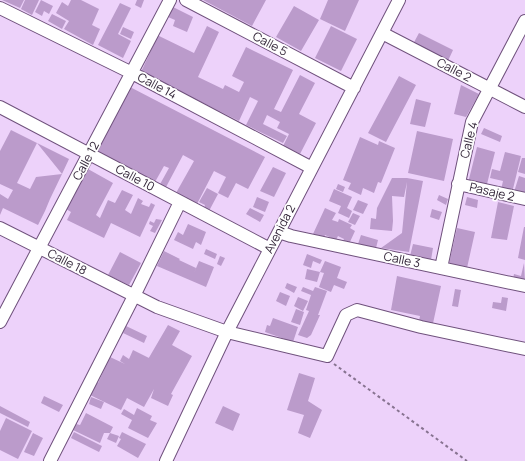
<svg xmlns="http://www.w3.org/2000/svg" width="525" height="461" font-family="Manrope,sans-serif">
	<style>
		.building { fill: #bb9bcb }
		.lines { fill: none; stroke-linecap: round; stroke-linejoin: round }
		.street-casing { stroke: #6f517c; stroke-width: 14 }
		.path { stroke: #877390; stroke-width: 2; stroke-dasharray: 3 3; stroke-linecap: butt }
		.street { stroke: #fff; stroke-width: 12 }
		.labels { text-anchor: middle; stroke-width: 3.5; stroke-linejoin: round; paint-order: stroke }
		.street-label { font-size: 12px; fill: #322538; stroke: #fefefe }
	</style>
	<rect width="100%" height="100%" fill="#edd2fa"/>
	<path class="building" d="M2 0H24L20 8Z
		M25 0H39L32 15 21 9Z
		M41 0 53 6 49 14 44 11 42 16 35 12Z
		M71 0H81L99 9 92 25 100 29 93 45 64 29 69 21 56 13 62 2 68 6Z
		M137 0H144L141 8 135 5Z
		M203 0H266L252 26Z
		M328 0H359L345 31 320 19Z
		M120 3 131 8 118 34 131 41 123 58 98 45Z
		M294 6 319 20 301 51 276 37Z
		M173 7 193 17 187 32 173 26 175 20 168 17Z
		M52 14 66 21 62 29 48 21Z
		M207 26 219 32 198 77 223 89 225 85 239 92 244 82 232 76 246 47 293 70 274 109 281 112 300 75 315 83 299 114 316 123 300 154 283 146 289 134 277 128 280 122 267 115 263 124 287 136 283 143 246 125 258 101 250 97 239 121 195 99V101L141 72 154 44H153L157 35 194 53Z
		M331 26 357 39 341 71 315 58Z
		M123 27 134 32 131 39 120 34Z
		M419 33 453 50 447 63 412 46Z
		M399 76 416 85 386 142 368 133Z
		M461 85 479 94 466 117 454 114Z
		M130 87 265 157 248 189 236 183 228 198 218 193 226 177 214 171 197 204 176 193 194 161 183 155 165 189 159 186 169 168 164 166 155 182 97 152Z
		M416 99 431 103 425 127 410 124Z
		M484 128 502 136 500 142 481 134Z
		M11 130 37 143 17 183 30 189 36 177 62 174 37 143 69 159 62 174 50 199 45 211 38 225 3 208 0 215V194L8 199 13 190 0 184V151Z
		M417 131 453 139 444 181 408 173Z
		M360 137 378 145 379 141 395 148 381 183 378 182 374 193 363 188 361 195 348 189 351 183 343 180Z
		M477 147 495 152 486 188 468 183Z
		M505 152 521 156 512 193 501 190 503 181 490 178 492 169 500 171Z
		M522 158H525V174L518 172Z
		M273 167 286 173 274 197 260 191Z
		M88 169 113 183 96 215 100 218 108 200 115 203 122 190 133 195 125 210 131 214 138 198 143 201 141 204 149 207 151 203 155 205 140 237 111 223 104 238 67 220 71 212 66 209Z
		M519 176 525 178V195L514 192Z
		M392 178H407L423 181 409 252 381 248 402 233 407 182 404 197 392 196 393 221 392 231 370 229 371 218 376 219 377 208Z
		M338 184 345 187 343 192 336 189Z
		M207 188 218 194 209 211 204 208 205 205 199 202Z
		M334 189 352 197 347 208 352 211 349 218 338 213 341 206 329 201Z
		M439 195 448 199 446 205 437 200Z
		M257 197 269 202 265 212 253 207Z
		M467 197 478 200 477 208 465 205Z
		M358 200 368 204 363 214 353 210Z
		M498 202 514 206 507 240 491 238Z
		M250 208 264 215 260 222 246 214Z
		M325 208 336 213 332 220 338 222 339 219 352 225 350 228 355 231 349 244 343 241 344 239 338 236 336 240 325 235 324 238 313 234Z
		M432 209 442 212 439 220 430 217Z
		M353 213 360 216 355 225 348 222Z
		M156 219 162 220 155 233 150 231 153 226 149 224 150 221 154 223Z
		M188 224 206 232 201 245 196 242 193 249 174 240 178 232 183 235Z
		M524 227H525V260L518 258Z
		M457 228 475 232 467 268 449 264Z
		M361 235 378 240 376 248 358 244Z
		M413 244 433 248 431 260 410 256Z
		M206 249 217 254 215 259 204 254Z
		M164 251 180 259 179 260 196 268 194 273 199 261 214 267 206 287 157 266Z
		M120 252 141 263 129 285 108 275Z
		M307 254 322 260 320 264 313 261 311 268 303 265Z
		M220 256 225 258 221 266 217 264Z
		M325 261 341 267 337 278 347 282 344 289 334 285 331 292 319 287 324 273 320 272Z
		M524 263 525 282 513 279 514 274 521 276Z
		M307 269 320 272 317 282 305 279Z
		M397 276 441 286 432 328 418 326 420 316 391 310Z
		M287 283 297 287 294 293 285 288Z
		M303 287 313 291 315 287 327 291 318 315H320L311 335 307 338 298 335 309 311 306 310 311 295 301 291Z
		M455 289 461 290 458 307 452 306Z
		M280 292 290 296 286 306 276 301Z
		M298 297 308 301 303 311 294 306Z
		M502 297 508 298 506 311 492 308 493 302 501 303Z
		M296 309 304 312 300 325 291 322Z
		M273 318 298 327 293 342 265 332 267 325 270 326Z
		M168 325 180 331 172 345 192 356 171 394 173 395 168 406 151 398 154 389 144 407 127 398 121 410 90 395 96 382 98 383 110 357 125 364 120 361 123 355 129 359 133 350 149 358 147 361Z
		M126 326 147 336 144 343 123 333Z
		M299 373 315 378 308 401 322 410 310 438 298 433 304 415 287 410Z
		M44 396 63 405 59 412 41 403Z
		M91 397 104 402 101 409 89 404Z
		M0 406 30 422 28 427 0 413Z
		M223 406 240 414 233 431 215 423Z
		M137 408 152 416 150 420 157 423 148 438 128 428 132 420 121 414 124 409 134 415Z
		M86 413 113 427 110 433H104L100 443 73 430 76 424 80 425Z
		M6 418 32 431 18 459 0 450V431Z
		M74 432 102 446 99 452 71 438Z
		M122 432 146 444 138 458 117 446 121 439 119 438Z
		M33 433 43 438 34 456 24 452Z
		M110 433 119 436 116 443 107 439Z"/>
	<g class="lines">
		<defs>
			<path id="street" d="M186 0 354 88
				M0 8 132 73 312 168
				M382 33 525 107
				M0 107 270 249
				M458 184 525 199
				M0 228 157 307 227 332 327 356 346 315 357 310 421 327 525 349
				M279 232 291 236 525 286
				M441 268 472 122 525 21
				M0 322 170 0
				M50 461 134 296 180 202
				M166 461 227 332 399 0"/>
		</defs>
		<use href="#street" class="street-casing"/>
		<path class="path" d="M334 364 467 461"/>
		<use href="#street" class="street"/>
	</g>
	<g class="labels">
		<g class="street-label">
			<text transform="translate(270 44) rotate(28)" y="4">Calle 5</text>
			<text transform="translate(454 70) rotate(27)" y="4">Calle 2</text>
			<text transform="translate(157 86) rotate(28)" y="4">Calle 14</text>
			<text transform="translate(469 140) rotate(-76)" y="4">Calle 4</text>
			<text transform="translate(86 161) rotate(-62)" y="4">Calle 12</text>
			<text transform="translate(135 178) rotate(28)" y="4">Calle 10</text>
			<text transform="translate(492 192) rotate(13)" y="4">Pasaje 2</text>
			<text transform="translate(280 229) rotate(-63)" y="4">Avenida 2</text>
			<text transform="translate(402 260) rotate(12)" y="4">Calle 3</text>
			<text transform="translate(67 262) rotate(27)" y="4">Calle 18</text>
		</g>
	</g>
</svg>
